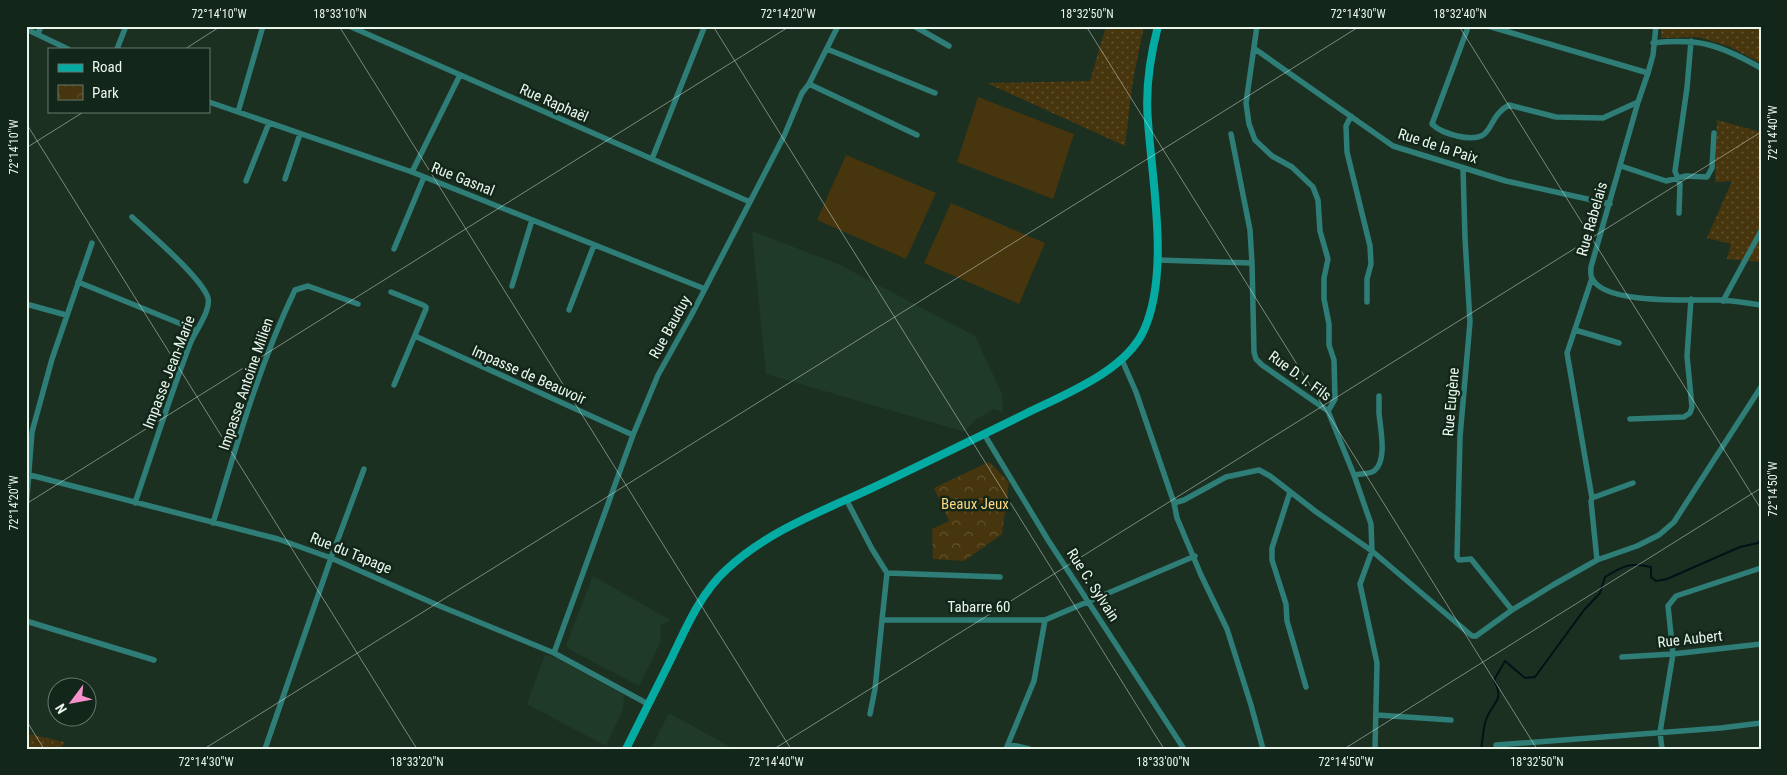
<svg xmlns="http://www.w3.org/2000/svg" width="1787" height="775" font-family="'Roboto Condensed',sans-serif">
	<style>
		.built { fill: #203a29 }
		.grass { fill: url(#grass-dots) }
		.park { fill: url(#park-crowns) }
		.pitch { fill: #46350d }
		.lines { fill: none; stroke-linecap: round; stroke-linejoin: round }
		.stream { stroke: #041116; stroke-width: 2 }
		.minor { stroke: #2e7d77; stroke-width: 5.5 }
		.secondary { stroke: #04aba2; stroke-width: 8 }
		.ticks { fill: none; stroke: #eaf6ed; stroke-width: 1; stroke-opacity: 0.45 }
		.labels { text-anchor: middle; stroke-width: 5; stroke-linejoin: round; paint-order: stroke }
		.street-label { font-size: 15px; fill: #eaf6ed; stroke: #122619 }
		.park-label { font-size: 15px; fill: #fbd580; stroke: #122619 }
		.neatline { fill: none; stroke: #eaf6ed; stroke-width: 2 }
		.ticks-label { font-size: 12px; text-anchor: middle; fill: #eaf6ed }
	</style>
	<defs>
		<pattern id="grass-dots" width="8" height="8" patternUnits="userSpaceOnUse" patternTransform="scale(1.25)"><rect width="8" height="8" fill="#46350d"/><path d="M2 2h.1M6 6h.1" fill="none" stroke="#615331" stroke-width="1.8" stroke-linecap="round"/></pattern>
		<pattern id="park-crowns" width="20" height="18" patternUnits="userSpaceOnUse" patternTransform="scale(1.25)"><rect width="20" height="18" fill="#46350d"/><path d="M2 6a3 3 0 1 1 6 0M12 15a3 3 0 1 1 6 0" fill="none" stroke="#615331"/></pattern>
	</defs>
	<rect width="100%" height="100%" fill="#1c3022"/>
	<path class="built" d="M752 231 840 265 975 336 1002 394 1003 412 994 409 975 420 965 431H962L766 374Z
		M593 576 670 620 660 626 661 641 639 686 569 649 566 645Z
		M545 655 556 658 624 695 623 709 606 746 527 704Z
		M669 713 732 748 651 749Z"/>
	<path class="grass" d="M1106 26H1144L1133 80 1125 146 987 83 1090 81Z
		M1661 26H1761V63L1728 46 1698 37 1661 38Z
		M1717 120 1761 132V262L1727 259 1731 244 1707 238 1732 181 1715 182Z
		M29 734 64 742 61 749H26V740Z"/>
	<path class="park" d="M989 462 1009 482 1002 534 964 561 933 559 932 529 949 521 934 488Z"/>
	<path class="pitch" d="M978 97 1074 134 1053 199 957 162Z
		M846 155 936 193 906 259 817 220Z
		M951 203 1045 243 1019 304 924 263Z"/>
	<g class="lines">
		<path class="stream" d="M1481 749C1483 739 1483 726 1487 717 1495 700 1504 700 1494 680L1505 661 1525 678 1535 677 1584 610 1600 593 1605 577C1623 566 1630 562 1651 567V577L1656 581 1667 579 1740 547 1758 543 1761 539"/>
		<path class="minor" d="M349 26 750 202
			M914 26 949 46
			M1257 26 1246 103 1249 124 1255 140 1272 156 1292 167 1313 187 1318 200 1320 231 1328 259 1324 278V299L1329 324V345L1334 360 1335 399 1328 411
			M1488 26 1648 73
			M1656 26 1653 55 1648 73 1638 102 1591 267C1591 270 1590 276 1592 278 1604 306 1696 299 1722 300 1735 301 1748 303 1761 305
			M26 29 68 49
			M1467 30 1432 124C1439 131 1447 133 1457 136 1498 145 1483 119 1509 105L1556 117 1603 118 1638 102
			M38 34 41 26
			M1653 43C1700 38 1720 45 1761 68
			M117 49 126 26
			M827 49 935 93
			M1255 49 1393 146 1506 181 1610 204
			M809 84 917 135
			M209 102 412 172 705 289
			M238 112 263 26
			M1351 116 1346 126 1347 152 1370 246 1371 264 1367 279V302
			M1231 134 1250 230 1252 263
			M652 159 704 28
			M1621 166 1666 181 1686 176 1707 177 1712 168 1714 133
			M1463 168 1465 238 1470 322 1460 437 1457 557 1459 560 1471 559 1512 610
			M412 172 460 75
			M285 179 300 134
			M246 181 269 123
			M1679 213 1680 184 1675 171 1687 88 1691 41
			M132 217C149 233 202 278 208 298 211 311 195 331 190 344 170 396 153 450 135 503
			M394 249 424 177
			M1157 260 1252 263 1254 352 1256 359 1262 365 1328 411 1354 475 1371 524 1372 551 1472 636H1476L1512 610 1553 585 1597 560 1637 546 1659 535 1674 522 1761 387
			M1592 278 1567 353 1592 498 1591 501 1597 560
			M78 282 196 330
			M512 286 532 220
			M391 292 423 305 426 307V309L394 385
			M1723 301 1761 231
			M26 304 66 315
			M569 310 594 245
			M1575 330 1619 343
			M415 336 633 435
			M1122 360 1136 392 1174 503 1177 518 1201 575 1227 629 1251 705 1263 749
			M1630 419 1684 417 1690 413 1692 407 1687 356 1691 299
			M984 434 1048 540 1184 749
			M26 474 278 539 331 558 435 604 554 653 648 704
			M1354 475C1360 474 1369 474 1374 471 1388 461 1380 427 1379 413 1379 407 1379 402 1379 396
			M1290 492 1272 548V560L1286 604 1287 621 1306 687
			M1592 498 1633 483
			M846 499 872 549 887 573 882 620H1045L1195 556
			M1174 503 1184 500 1226 477 1259 470 1270 476 1315 511 1372 551 1360 584 1377 663 1375 749
			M26 509 32 432 52 359 92 243
			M213 523C237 444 259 365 295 290L308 286 358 304
			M887 573 1000 577
			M26 621 154 660
			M554 653 633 435 658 375 692 314 784 136 802 93 809 84 838 26
			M1622 657 1673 654 1761 644
			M870 714 875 689 882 620
			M1377 715 1451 720
			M1008 744 1029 749
			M1496 745 1721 728 1761 723
			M265 749 331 558 364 469
			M1006 749 1034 681 1045 620
			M1662 749 1660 732 1673 654 1668 606 1676 596 1761 568"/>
		<path class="secondary" d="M626 749C641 719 656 689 671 659 686 628 700 594 726 570 766 532 820 512 870 489 921 465 972 440 1023 415 1063 395 1125 372 1144 330 1170 272 1152 182 1148 121 1145 89 1150 57 1158 26"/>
	</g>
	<path class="ticks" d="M339 26 791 749M713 26 1164 749M1086 26 1537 749M1459 26 1761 509M185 49 221 26M26 123 417 749M26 148 85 111M26 504 790 26M26 720 44 749M204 749 1360 26M774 749 1761 132M1344 749 1761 488"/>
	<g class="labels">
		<g class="street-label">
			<text transform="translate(554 103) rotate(24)" y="5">Rue Raphaël</text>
			<text transform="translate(1438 146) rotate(18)" y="5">Rue de la Paix</text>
			<text transform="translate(463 179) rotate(22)" y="5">Rue Gasnal</text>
			<text transform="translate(1592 219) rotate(-74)" y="5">Rue Rabelais</text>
			<text transform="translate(670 327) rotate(-61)" y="5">Rue Bauduy</text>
			<text transform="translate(169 372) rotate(-69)" y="5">Impasse Jean-Marie</text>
			<text transform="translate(529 375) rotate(24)" y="5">Impasse de Beauvoir</text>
			<text transform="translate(1300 376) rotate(36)" y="5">Rue D. I. Fils</text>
			<text transform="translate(246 384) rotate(-71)" y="5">Impasse Antoine Milien</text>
			<text transform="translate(1451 402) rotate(-85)" y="5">Rue Eugène</text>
			<text transform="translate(351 553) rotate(22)" y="5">Rue du Tapage</text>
			<text transform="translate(1093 585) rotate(57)" y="5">Rue C. Sylvain</text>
			<text x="979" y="612">Tabarre 60</text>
			<text transform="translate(1690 639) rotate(-6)" y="5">Rue Aubert</text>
		</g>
		<g class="park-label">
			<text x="975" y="509">Beaux Jeux</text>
		</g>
	</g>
	<rect width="1787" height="775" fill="none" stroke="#122619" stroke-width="55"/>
	<rect x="48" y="48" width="162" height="65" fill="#122619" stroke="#68796e"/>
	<rect x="58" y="64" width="25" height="8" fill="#04aba2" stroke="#68796e"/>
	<text x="92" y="72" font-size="15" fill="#eaf6ed">Road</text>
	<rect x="58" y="85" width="25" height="15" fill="url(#park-crowns)" stroke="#68796e"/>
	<text x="92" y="98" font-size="15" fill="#eaf6ed">Park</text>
	<g transform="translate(72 702) rotate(238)"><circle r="24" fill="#122619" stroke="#68796e"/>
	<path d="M0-4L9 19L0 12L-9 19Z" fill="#f790cd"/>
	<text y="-8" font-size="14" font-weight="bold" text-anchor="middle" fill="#eaf6ed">N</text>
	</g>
	<rect x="28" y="28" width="1732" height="720" class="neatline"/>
	<g class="ticks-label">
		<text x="219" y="18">72°14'10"W</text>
		<text x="340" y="18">18°33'10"N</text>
		<text x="788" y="18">72°14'20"W</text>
		<text x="1087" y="18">18°32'50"N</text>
		<text x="1358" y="18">72°14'30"W</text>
		<text x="1460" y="18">18°32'40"N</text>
		<text transform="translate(1773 133) rotate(-90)" y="4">72°14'40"W</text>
		<text transform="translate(14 147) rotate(-90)" y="4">72°14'10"W</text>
		<text transform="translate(1773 489) rotate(-90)" y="4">72°14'50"W</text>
		<text transform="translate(14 503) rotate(-90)" y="4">72°14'20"W</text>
		<text x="206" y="766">72°14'30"W</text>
		<text x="417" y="766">18°33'20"N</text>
		<text x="776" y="766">72°14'40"W</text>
		<text x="1163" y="766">18°33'00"N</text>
		<text x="1346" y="766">72°14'50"W</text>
		<text x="1537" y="766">18°32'50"N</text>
	</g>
</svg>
